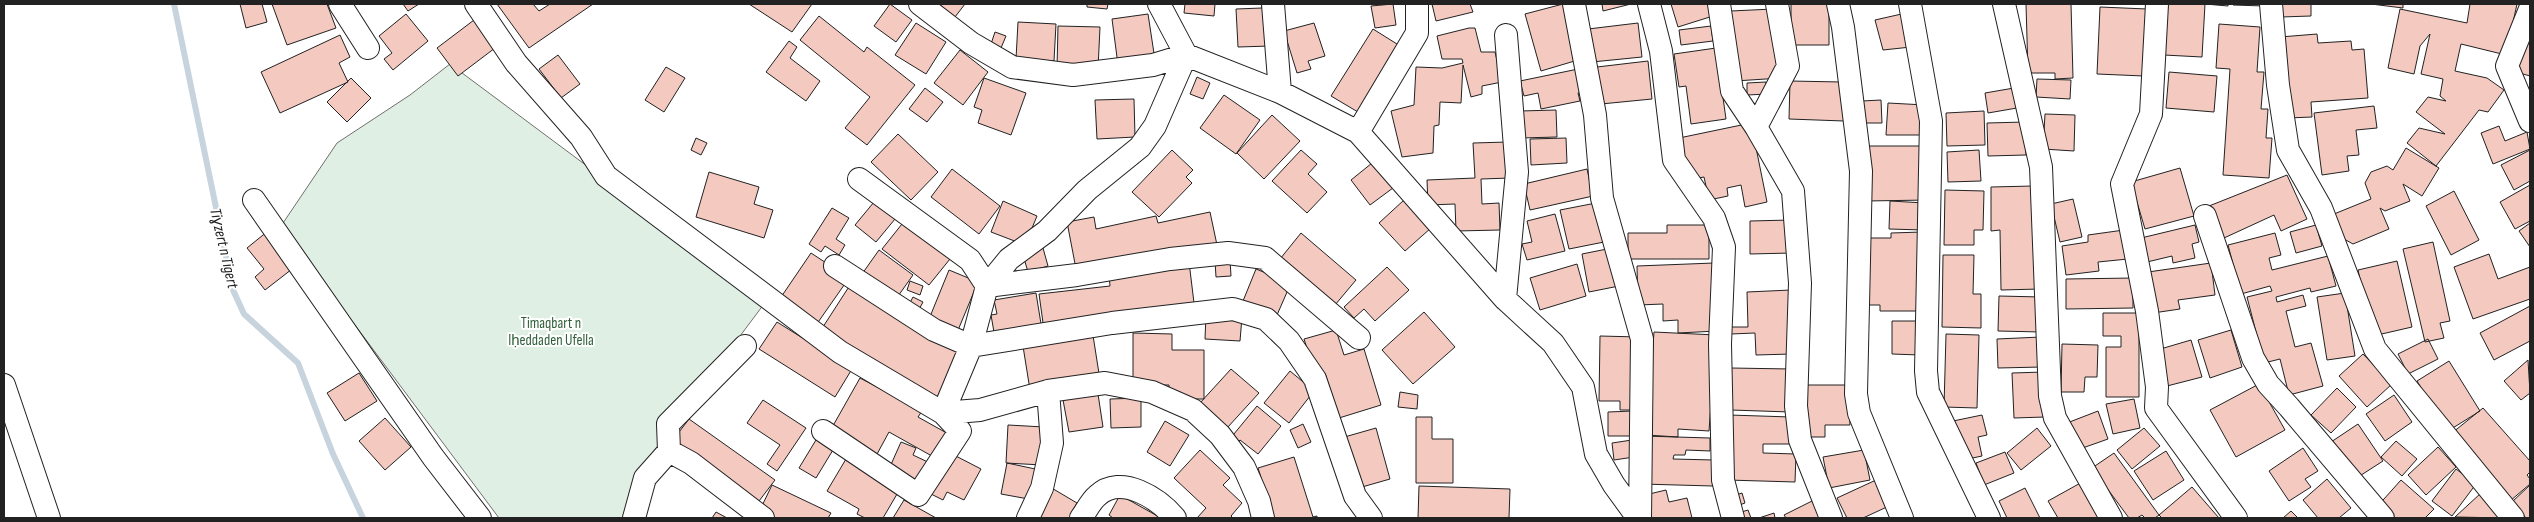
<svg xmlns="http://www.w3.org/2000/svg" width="2534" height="522" font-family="'Sofia Sans Condensed',sans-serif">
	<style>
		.green { fill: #e0efe3; stroke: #6f6f6f }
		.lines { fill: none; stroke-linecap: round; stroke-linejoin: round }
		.stream { stroke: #c7d3dd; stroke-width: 6 }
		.building { fill: #f3c9c0; stroke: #222 }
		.minor-casing { stroke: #222; stroke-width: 24 }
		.minor { stroke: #fff; stroke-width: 22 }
		.labels { text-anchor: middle; stroke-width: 4; stroke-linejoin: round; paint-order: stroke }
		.park-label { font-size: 15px; fill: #2f5e38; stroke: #fff }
		.water-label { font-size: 16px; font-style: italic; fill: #222; stroke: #fff }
	</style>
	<rect width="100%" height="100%" fill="#fff"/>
	<path class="green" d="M450 64 767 300 636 475 625 518H499L281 226 337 143 410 95Z"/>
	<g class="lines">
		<path class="stream" d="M174 4 233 290 244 314 298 363 333 454 363 518"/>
	</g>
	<path class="building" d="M240 4H262L267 22 246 28Z
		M272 4H327L336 28 287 45Z
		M403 4H419L408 11Z
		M497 4H533L539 11 550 4H593L529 48Z
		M749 4H812L792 32Z
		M890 4 912 20 896 42 874 26Z
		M933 4H965L955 17 940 5Z
		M1087 4H1108L1107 9 1087 7Z
		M1185 4H1215L1214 16 1184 13Z
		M1262 4H1268L1270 46 1238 47 1236 9 1262 8Z
		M1393 4 1396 25 1375 28 1371 6Z
		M1432 4H1470L1473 12 1436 21Z
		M1563 4 1578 60 1541 71 1525 14Z
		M1602 4H1631L1603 11Z
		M1671 4H1709L1713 16 1678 27Z
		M1791 4H1829V45H1791Z
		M2026 4H2071L2073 78 2055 79V73H2028Z
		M2168 4H2228V6L2205 4 2202 57 2164 55Z
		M2233 4H2265L2264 6 2233 5Z
		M2280 4H2311V16L2281 17Z
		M2371 4H2403V8Z
		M2470 4H2517L2506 55 2461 44 2455 71 2487 78 2504 90 2488 112 2479 110 2436 166 2407 143 2419 128 2445 134 2416 112 2428 97 2446 101 2440 96 2443 79 2421 74 2430 34 2420 46 2414 74 2388 68 2400 9 2467 23Z
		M2100 7 2147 9 2144 76 2097 74Z
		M1773 9 1781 78 1735 81 1731 11Z
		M1906 13 1911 47 1883 50 1875 20Z
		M406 14 428 41 393 70 384 59 392 53 379 36Z
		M1148 14 1155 60 1118 65 1112 19Z
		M819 16 864 52 867 47 915 85 867 145 845 128 870 97 800 40Z
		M474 20 495 48 458 76 437 48Z
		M1018 22 1056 24 1054 61 1016 59Z
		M916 23 946 42 926 74 895 55Z
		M1314 23 1325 56 1308 61 1311 69 1297 73 1284 31Z
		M1638 23 1642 57 1592 62 1588 29Z
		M2219 24 2260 27 2257 72H2264L2261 109H2268L2266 138H2272L2269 178 2223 175 2230 69 2216 68Z
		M1058 26 1100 27 1098 69 1057 68Z
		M1711 26 1713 41 1681 45 1679 30Z
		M1469 28H1475L1481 52H1495L1502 82 1482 86V94L1471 97 1463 65 1461 103 1440 102 1439 125 1434 126 1433 153 1402 157 1391 111 1414 105 1416 67 1442 68 1463 63 1462 59H1442L1437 36Z
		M1373 29 1405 49 1363 115 1331 96Z
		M995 32 1006 36 1001 48 991 44Z
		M2317 34 2318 43 2351 41 2352 50 2364 49 2368 98 2311 102 2312 117 2287 118 2280 37Z
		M340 35 350 57 339 63 348 82 280 113 261 72Z
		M789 41 797 47 790 58 820 81 806 101 766 72Z
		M2526 42 2530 43V76L2516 72Z
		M1716 48 1726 119 1691 124 1686 86 1679 87 1674 54Z
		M960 50 988 72 963 105 934 83Z
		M558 55 580 84 561 98 539 69Z
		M1648 61 1652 99 1601 104 1597 67Z
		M666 67 685 78 664 112 645 100Z
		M1583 68 1588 90 1578 93 1580 101 1541 109 1538 93 1524 96 1520 81Z
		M2169 72 2217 76 2214 112 2166 108Z
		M1197 77 1210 83 1203 99 1190 94Z
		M351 78 371 98 347 122 327 102Z
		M984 78 1026 93 1011 135 978 123 982 110 974 107Z
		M2037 79 2071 80 2070 99 2036 97Z
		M1790 81 1842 82 1844 121 1789 119Z
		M1766 82 1767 94 1747 95V83Z
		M925 88 943 102 927 122 909 109Z
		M2014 88 2017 108 1988 113 1985 93Z
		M1224 95 1260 120 1236 154 1200 128Z
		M1134 99 1135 137 1097 139 1095 100Z
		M1881 100 1882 123H1863L1862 101Z
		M1888 103 1925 105V135H1886Z
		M2374 106 2377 128 2356 130 2359 155 2347 156 2349 171 2322 175 2314 113Z
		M1556 110 1557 137 1521 138 1520 111Z
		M1984 111 1985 145 1947 146 1946 113Z
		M2045 114 2075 115 2074 151 2043 149Z
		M1272 115 1300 141 1264 179 1237 153Z
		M2025 122 2026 155 1988 156 1987 123Z
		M1751 123 1767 202 1745 207 1741 185 1727 188 1728 196 1709 200 1704 177 1688 180 1679 138Z
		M2499 126 2505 141 2527 132 2530 149 2493 164 2481 133Z
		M898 134 938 172 911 200 871 162Z
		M696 138 707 143 701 155 691 150Z
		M1566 138 1567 163 1531 165 1530 139Z
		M1508 142 1510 178 1481 179 1482 204 1499 203 1500 230 1456 231 1455 204 1428 205 1427 180 1475 178 1473 143Z
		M1866 146H1927L1928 200 1866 201Z
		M2406 148 2439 168 2422 196 2403 184 2410 201 2385 211 2380 208 2389 229 2353 244 2344 239 2334 214 2371 199 2365 183 2371 172 2387 166 2393 170Z
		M1172 150 1193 170 1186 177 1192 183 1159 217 1132 192Z
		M1301 150 1317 164 1308 174 1327 192 1307 213 1272 181Z
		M1979 150 1981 181 1948 182 1947 152Z
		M2530 150V181L2514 190 2501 165Z
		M1377 159 1397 185 1370 205 1351 180Z
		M2180 168 2194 216 2145 229 2131 182Z
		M952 169 1000 206 979 234 931 197Z
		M1587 169 1593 196 1530 210 1524 184Z
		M709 172 759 187 754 204 773 210 764 238 696 217Z
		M2287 175 2307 219 2281 231 2274 215 2224 238 2209 206Z
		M2530 185V221L2515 229 2500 202Z
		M2033 186 2040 289 2001 290 2000 230 1991 231V187Z
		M1945 190 1984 191 1983 230H1974V245H1944Z
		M2454 191 2479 240 2451 255 2426 206Z
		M2073 199 2082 237 2060 242 2051 204Z
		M1404 200 1431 228 1405 251 1379 223Z
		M1003 201 1037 216 1025 245 991 232Z
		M1890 201 1925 203 1924 230 1889 229Z
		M874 202 895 219 876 242 855 225Z
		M1596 203 1604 242 1569 249 1560 210Z
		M832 208 849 218 836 239 845 245 839 255 825 246 821 252 809 244Z
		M1210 212 1217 245 1077 274 1067 222 1094 217 1096 229 1156 216 1158 223Z
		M1555 214 1565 251 1527 260 1522 244 1532 242 1527 221Z
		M1791 220 1792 253 1750 254V221Z
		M2530 223V247L2519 231Z
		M902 224 950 259 929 285 882 249Z
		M1667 225H1709V259H1628V233H1667Z
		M2195 225 2199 242 2192 244 2195 258 2173 263 2172 256 2147 262 2141 238Z
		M2316 225 2322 246 2296 253 2290 232Z
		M2124 230 2128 259 2098 262 2099 271 2066 275 2062 246 2088 242V235Z
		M268 231 296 266 265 290 255 277 264 269 247 248Z
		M1922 232 1923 311H1880V305H1869L1868 238H1891V233Z
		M1301 233 1356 280 1335 305 1280 259Z
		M2275 233 2281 255 2269 258 2272 270 2328 256 2336 286 2311 292 2310 288 2276 297 2277 302 2303 295 2306 306 2286 311 2295 347 2311 343 2323 386 2289 395 2280 359 2264 363 2247 297 2272 291 2270 286 2241 294 2228 245Z
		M2433 242 2450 321 2440 323 2444 338 2425 342 2403 249Z
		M1043 248 1048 266 1028 272 1023 255Z
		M1612 248 1619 286 1589 292 1582 254Z
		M879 250 913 275 896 299 862 274Z
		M811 253 849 278 814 328 777 303Z
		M2489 254 2498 279 2530 267V299L2473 319 2454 267Z
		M1943 255H1974L1973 294H1981V328L1942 327Z
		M1230 260 1231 276 1216 277 1215 261Z
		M2397 261 2412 327 2373 336 2358 270Z
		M1189 262 1195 311 1044 330 1039 294 1110 286 1109 275Z
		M1714 263 1717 331 1678 333V320L1663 321V304L1638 305 1637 266Z
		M2211 263 2215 295 2178 300 2180 309 2153 313 2148 272Z
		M1577 264 1586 296 1540 310 1530 278Z
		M1387 267 1409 290 1375 321 1364 309 1354 318 1344 307Z
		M1256 269 1291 283 1277 315 1243 301Z
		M949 270 978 282 956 335 927 324Z
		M2133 278V308L2066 309V279Z
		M910 281 923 286 920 295 907 290Z
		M852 282 892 311 966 358 941 407 821 330Z
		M1791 290 1792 354 1756 355 1755 333 1731 334V327H1748L1747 292Z
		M1036 293 1042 330 995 338 991 315 997 314 994 300Z
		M2345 293 2355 356 2327 360 2317 297Z
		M1999 296 2041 297V332L1998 331Z
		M913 297 923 302 916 315 906 310Z
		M2530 306V341L2494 360 2480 333Z
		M1424 312 1455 347 1413 384 1382 350Z
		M2103 313H2139V397H2106V347H2121V336H2103Z
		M1206 315 1242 317 1240 341 1205 339Z
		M1892 321H1921L1920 355 1892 354Z
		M777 322 852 369 835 397 759 349Z
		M1092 329 1100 380 1030 390 1022 340Z
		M1336 330 1344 355 1364 349 1381 405 1339 418 1325 373 1316 376 1304 339Z
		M2231 330 2242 367 2210 378 2198 340Z
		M1654 332 1716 335 1709 431 1678 429V437L1646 435Z
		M1133 333 1172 334V350H1204V399H1169V385H1133Z
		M1946 334 1979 335 1977 408 1944 407Z
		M1600 336 1639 337 1638 410H1620V401H1599Z
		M2041 337 2042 367 1998 368 1997 339Z
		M2428 339 2438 359 2408 374 2398 354Z
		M2191 340 2202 377 2167 386 2157 350Z
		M2062 344 2098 345 2097 377H2085L2084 392H2061Z
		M2363 354 2392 384 2367 407 2339 376Z
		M2528 360 2530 393 2521 400 2504 381Z
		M2449 361 2480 411 2448 431 2417 381Z
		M1731 368 1791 369 1790 412 1731 410Z
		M1231 369 1259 393 1227 428 1200 403Z
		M1290 371 1314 391 1289 423 1264 403Z
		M2044 372 2045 417 2014 418 2012 373Z
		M359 373 377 401 345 421 327 393Z
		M860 378 922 411 918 417 952 436 939 460 889 432 876 456 830 431Z
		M2259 384 2285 430 2236 457 2210 410Z
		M1807 385H1849L1850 425H1825V437H1805Z
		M2337 388 2356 407 2331 433 2311 415Z
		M1400 392 1418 395 1417 409 1398 407Z
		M1098 394 1103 427 1069 432 1063 400Z
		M2394 395 2412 422 2385 441 2366 414Z
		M1141 398V427L1111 428 1110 399Z
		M2134 399 2140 428 2113 434 2106 404Z
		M763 400 806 428 777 471 767 464 780 445 747 423Z
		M1257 406 1281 426 1258 454 1240 440 1236 445 1229 440Z
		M2483 408 2530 461V472L2527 475 2530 479V484L2510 501 2452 433Z
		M1633 411 1634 436H1608V412Z
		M2098 411 2108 439 2077 450 2067 423Z
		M1729 415 1791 417 1790 444H1763V453L1796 454 1795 482 1727 480Z
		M1982 415 1987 435 1978 437 1982 456 1963 460 1953 421Z
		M1416 417H1432V439H1453V483H1416Z
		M385 418 411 447 385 470 359 441Z
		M689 419 775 480 756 505 670 444Z
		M1165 421 1189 435 1170 466 1147 452Z
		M1303 424 1311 442 1298 448 1290 430Z
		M2358 424 2383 461 2355 479 2331 442Z
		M1008 425 1044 427 1042 465 1006 463Z
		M1376 428 1390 479 1355 489 1341 438Z
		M2037 428 2051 446 2021 470 2007 453Z
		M2144 428 2160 446 2132 469 2117 450Z
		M819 435 836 445 816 478 799 468Z
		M1643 436 1710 438V451L1686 450 1685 455H1674L1673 459 1714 460 1713 486 1641 484Z
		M1632 440 1634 457 1614 460 1612 443Z
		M2396 441 2417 459 2402 476 2381 457Z
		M901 442 916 448 913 455 932 464 923 484 889 469Z
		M2438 447 2456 467 2426 495 2408 475Z
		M2303 448 2318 471 2305 479 2311 487 2289 501 2269 471Z
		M1200 450 1230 478 1223 485 1242 503 1231 516 1233 518H1197L1206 508 1174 478Z
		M1864 450 1870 480 1829 488 1823 457Z
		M2166 451 2184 480 2153 500 2134 471Z
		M2005 452 2014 473 1984 485 1976 463Z
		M2114 453 2159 515 2155 518H2145L2142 515 2137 518H2129L2092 468Z
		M952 454 981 469 964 500 947 492 943 500 925 491Z
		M1294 457 1313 517 1317 516V518H1274L1258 468Z
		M846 459 900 489 883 518H865L857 514 859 509 827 491Z
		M1007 463 1040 470 1034 500 1001 494Z
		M2456 469 2476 484 2452 516 2432 501Z
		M2327 479 2351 508 2339 518H2318L2303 500Z
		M1876 480 1889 506 1863 518H1847L1837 498Z
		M2401 480 2434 509 2425 518H2386L2375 509Z
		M2084 481 2105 518H2058L2048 501Z
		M772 485 831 513 828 518H773L759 512Z
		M2530 485V518H2526L2512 502Z
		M1419 486 1510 489 1509 518H1418Z
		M1050 487 1077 503 1070 515 1075 518H1031Z
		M2192 487 2219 518H2162L2159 515Z
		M2025 488 2040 518H2007L1999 501Z
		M1666 490 1669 502 1687 498 1692 518H1652L1645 495Z
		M1742 493 1745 503 1734 507 1730 497Z
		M2481 493 2506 518 2455 517Z
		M1120 495 1161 518H1113L1109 515Z
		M1816 499 1825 518H1786L1784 515Z
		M904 500 936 518H893Z
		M1748 510 1751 518H1736L1735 514Z
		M2291 511 2298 518H2283Z
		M716 512 727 518H712Z
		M1774 513 1775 518H1759Z"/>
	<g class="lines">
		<defs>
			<path id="minor" d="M340 4 368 48
				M476 4 516 63 581 137 606 176 840 352 943 413 960 431 918 495 823 431
				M920 4 971 43 1012 67 1073 75 1153 65 1186 55 1280 92 1358 132 1505 299 1553 343 1583 387 1596 454 1614 485 1638 518
				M1159 4 1186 55 1155 126 1140 147 1087 190 1047 231 1009 259 987 286 971 346 943 413 980 410 1048 391 1105 383 1152 392 1193 410 1220 435 1244 467 1259 501 1263 518
				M1273 4 1280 92
				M1574 4 1595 115 1602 198 1642 339 1640 518
				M1649 4 1661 51 1674 160 1714 218 1724 247 1720 344 1723 480 1733 518
				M1719 4 1732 91 1756 127
				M1777 4 1788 66 1756 127 1793 191 1800 283 1796 406 1800 440 1831 518
				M1838 4 1843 27 1861 171 1856 394 1859 413 1902 518
				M1910 4 1931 121 1926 371 1928 392 1989 518
				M2004 4 2041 167 2050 396 2055 418 2111 518
				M2157 4 2151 114 2122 184 2147 311 2157 387 2156 408 2236 518
				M2271 4 2278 85 2288 150 2321 208 2375 349 2513 518
				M2530 9 2507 66 2530 121
				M1358 132 1417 33V4
				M859 179 970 260 987 286 1077 275 1170 259 1228 253 1265 258 1359 338
				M254 200 433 457 480 518
				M2205 216 2253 358 2268 384 2289 407 2383 518
				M835 266 934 330 971 346 1112 323 1233 309 1266 319 1289 341 1315 379 1355 496 1371 518
				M1505 299 1517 172 1506 35
				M4 385 49 518
				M669 451 691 463 763 518
				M634 518 645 478 669 451 668 424 745 346
				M1028 518 1042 488 1052 443 1048 391
				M1081 518C1086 511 1091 501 1097 496 1121 473 1159 499 1175 518"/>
		</defs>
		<use href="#minor" class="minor-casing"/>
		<use href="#minor" class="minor"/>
	</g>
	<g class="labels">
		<g class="park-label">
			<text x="551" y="328">Timaqbart n<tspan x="551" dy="17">Iḥeddaden Ufella</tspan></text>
		</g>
		<g class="water-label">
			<text transform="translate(225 248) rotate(77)" y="6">Tiɣzert n Tigert</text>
		</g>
	</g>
	<rect width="2534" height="522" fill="none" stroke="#222222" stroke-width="10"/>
</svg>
